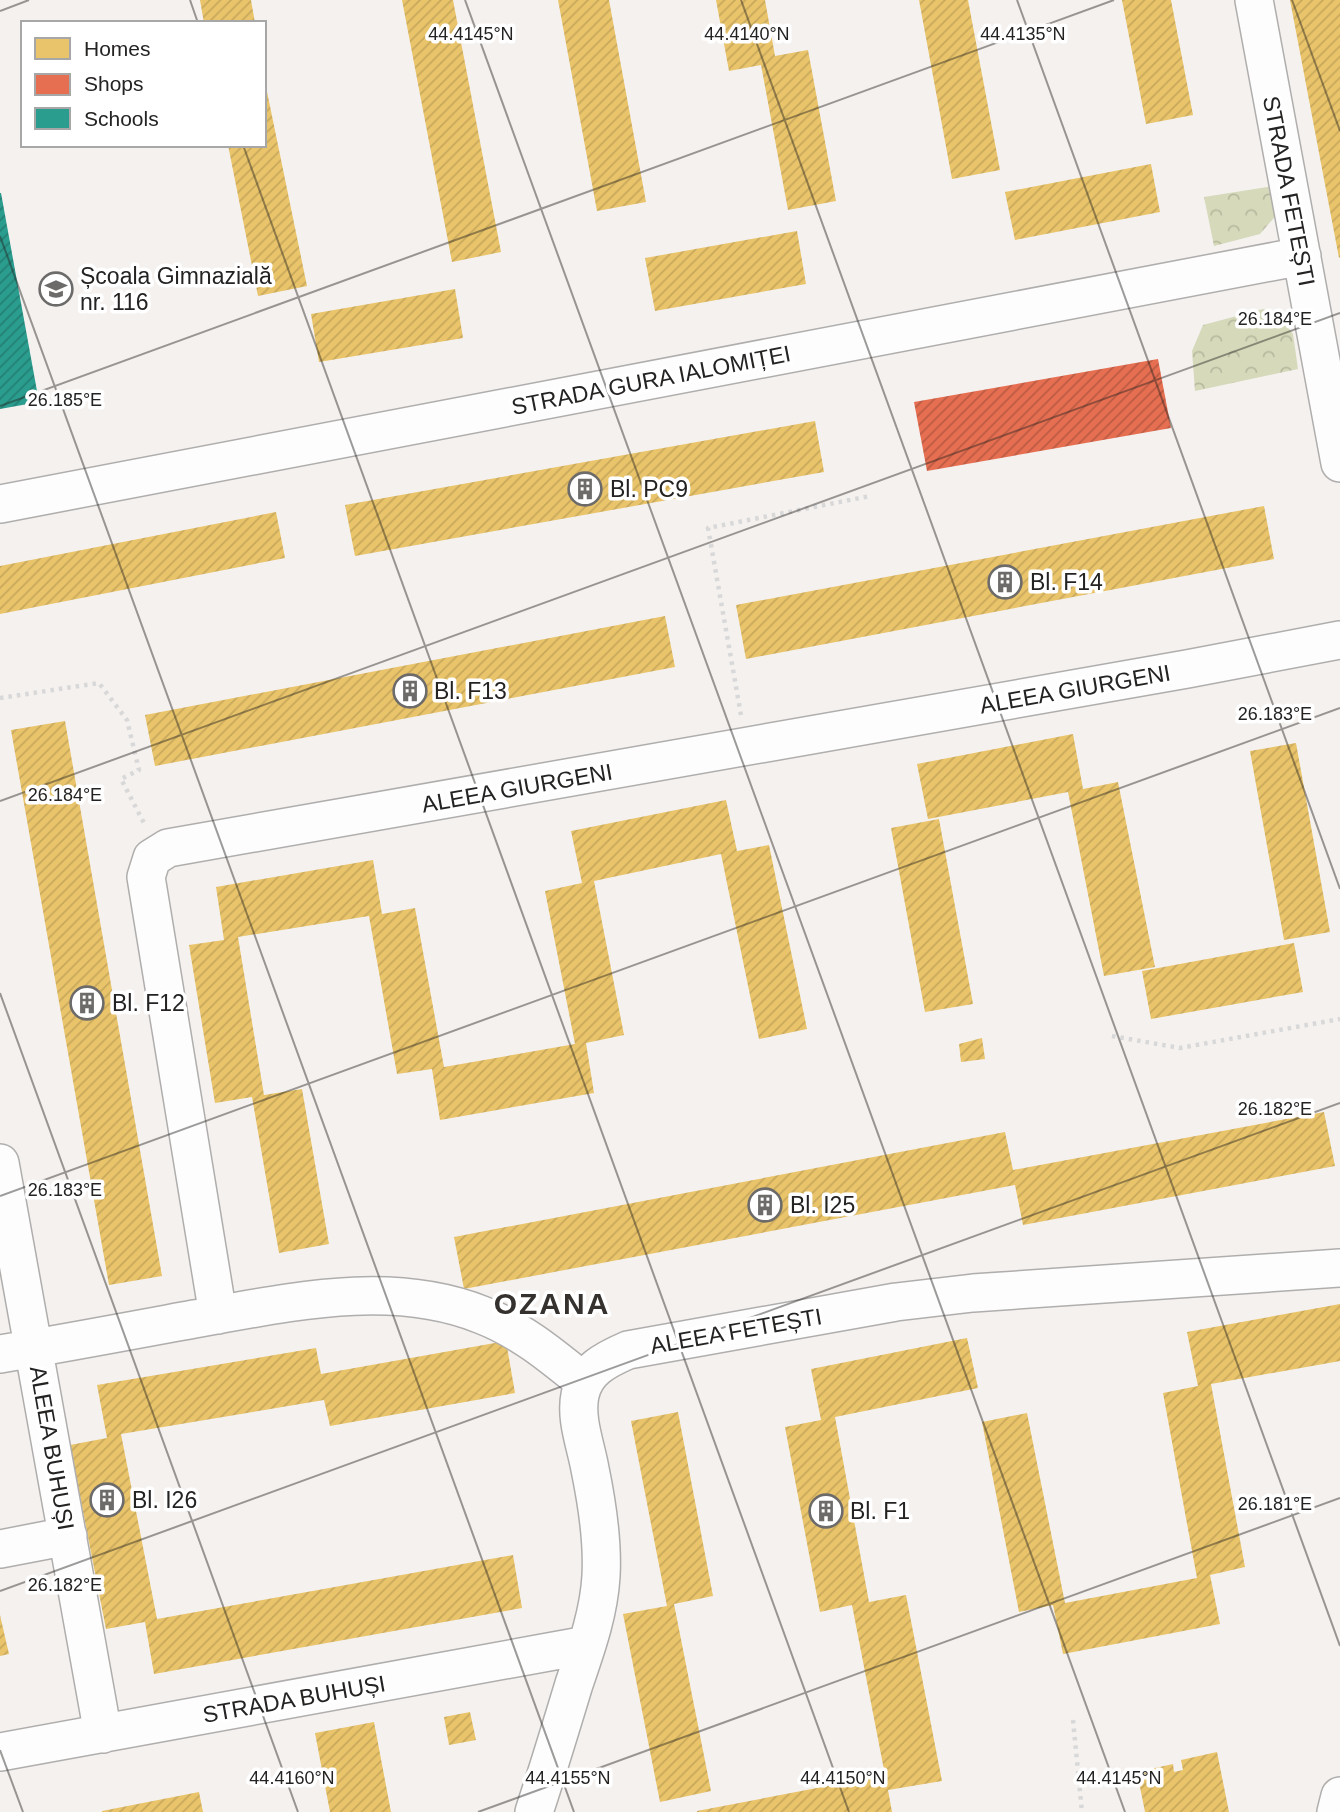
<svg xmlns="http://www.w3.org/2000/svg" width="1340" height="1812" font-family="Arial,sans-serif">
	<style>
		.park { fill: url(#park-crowns) }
		.homes { fill: url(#homes-hatch) }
		.shops { fill: url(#shops-hatch) }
		.schools { fill: url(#schools-hatch) }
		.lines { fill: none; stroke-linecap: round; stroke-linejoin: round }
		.minor-casing { stroke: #b0aead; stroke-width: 40 }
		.path { stroke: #d9d8d8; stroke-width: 4.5; stroke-dasharray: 3.5 5; stroke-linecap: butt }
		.minor { stroke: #fdfdfd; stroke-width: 37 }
		.ticks { fill: none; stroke: #252322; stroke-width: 2; stroke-opacity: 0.45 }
		.labels { text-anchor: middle; stroke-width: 7; stroke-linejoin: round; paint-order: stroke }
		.street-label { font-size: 23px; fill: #252322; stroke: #fff }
		.poi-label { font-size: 23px; fill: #252322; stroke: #fff; text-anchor: start }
		.district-label { font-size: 30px; font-weight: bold; letter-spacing: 2px; fill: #34312e; stroke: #fff }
		.ticks-label { font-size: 18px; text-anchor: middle; fill: #252322; stroke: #fff; stroke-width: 7; stroke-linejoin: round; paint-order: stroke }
	</style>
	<defs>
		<pattern id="park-crowns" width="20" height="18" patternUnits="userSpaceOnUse" patternTransform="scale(1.75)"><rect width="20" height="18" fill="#d6d9ba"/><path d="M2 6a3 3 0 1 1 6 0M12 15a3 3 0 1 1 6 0" fill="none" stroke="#b8baa0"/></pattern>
		<pattern id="homes-hatch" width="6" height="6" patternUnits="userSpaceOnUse" patternTransform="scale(1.75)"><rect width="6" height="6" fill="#e9c46a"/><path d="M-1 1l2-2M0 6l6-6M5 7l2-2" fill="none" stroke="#c8a85c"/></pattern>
		<pattern id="shops-hatch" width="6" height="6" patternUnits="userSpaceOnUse" patternTransform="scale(1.75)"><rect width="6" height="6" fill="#e76f51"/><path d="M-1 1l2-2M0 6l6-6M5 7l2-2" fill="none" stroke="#bb5b43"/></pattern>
		<pattern id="schools-hatch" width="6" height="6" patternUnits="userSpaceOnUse" patternTransform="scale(1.75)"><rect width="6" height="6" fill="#2a9d8f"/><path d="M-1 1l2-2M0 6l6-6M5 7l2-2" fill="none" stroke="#248074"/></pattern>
	</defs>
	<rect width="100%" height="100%" fill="#f4f1ef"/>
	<path class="park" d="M1273 186 1279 212 1260 234 1214 246 1204 197Z
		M1263 309 1277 312 1293 334 1298 369 1195 391 1192 351 1203 325Z"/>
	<path class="homes" d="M200 0H251L255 23H204Z
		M402 0H453L501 252 452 262Z
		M558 0H609L646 202 597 211Z
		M716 0H765L775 56 808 50 836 201 788 210 761 65 729 71Z
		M919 0H968L1000 170 952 179Z
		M1122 0H1171L1193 115 1146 124Z
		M1290 0H1340V257L1339 258Z
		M264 77 307 286 258 296 228 145H264Z
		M1151 164 1160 212 1015 240 1005 192Z
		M797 231 806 284 655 311 645 258Z
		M455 289 463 338 319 362 311 314Z
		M815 421 824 472 355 556 345 505Z
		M1264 506 1274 559 746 659 736 605Z
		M276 512 285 558 0 614V566Z
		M665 616 675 667 155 766 145 715Z
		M65 721 162 1276 109 1285 11 730Z
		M1073 734 1083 789 1118 782 1155 967 1104 976 1068 792 928 819 917 764Z
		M1296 743 1330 932 1284 940 1250 751Z
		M726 800 737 851 769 845 807 1029 759 1039 721 854 594 881 624 1035 586 1043 594 1093 440 1120 432 1069 397 1074 369 916 238 937 264 1095 302 1089 329 1244 279 1253 252 1097 215 1103 189 945 224 940 216 887 373 860 382 914 415 908 444 1067 575 1044 545 891 582 883 571 831Z
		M939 819 973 1004 925 1012 891 828Z
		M1294 943 1303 992 1151 1019 1142 971Z
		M982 1038 985 1059 961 1062 959 1044Z
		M1324 1112 1335 1166 1023 1225 1015 1185 464 1289 454 1237 1005 1132 1013 1170Z
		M1340 1304V1361L1211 1384 1245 1567 1210 1575 1220 1624 1063 1654 1053 1605 1019 1612 982 1422 1027 1413 1065 1603 1197 1578 1163 1393 1198 1386 1187 1332Z
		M967 1338 978 1388 835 1417 869 1602 906 1595 942 1781 888 1790 892 1812H697V1811L885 1775 852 1605 820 1612 785 1427 821 1420 811 1369Z
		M506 1341 515 1393 330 1426 324 1400 121 1434 157 1619 513 1555 522 1608 154 1674 145 1622 106 1629 70 1445 107 1438 97 1385 316 1348 321 1374Z
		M678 1412 713 1596 674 1604 711 1791 660 1802 623 1614 667 1606 631 1421Z
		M0 1615 9 1654 0 1656Z
		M470 1712 476 1740 449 1745 444 1717Z
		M374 1722 391 1812H330L315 1733Z
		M1217 1752 1229 1812H1145L1137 1772 1173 1764 1174 1772 1183 1770 1181 1760Z
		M199 1792 203 1812H102V1811Z"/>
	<path class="shops" d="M1158 359 1171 428 927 471 914 402Z"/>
	<path class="schools" d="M0 193H1L39 402 0 409Z"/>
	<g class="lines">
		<defs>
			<path id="minor" d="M1254 0 1340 463
				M0 504 1302 256
				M0 1163 103 1734
				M218 1315 146 877 152 858 168 848 1187 669 1340 640
				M0 1354C65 1343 129 1331 194 1319 287 1303 390 1278 482 1315 521 1330 552 1356 584 1382
				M0 1549 68 1536
				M0 1752 587 1645
				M534 1812C548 1770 561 1727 574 1684 586 1649 599 1613 601 1576 603 1541 597 1503 590 1469 586 1446 575 1419 580 1395 585 1370 605 1360 628 1350L896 1302 973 1293 1340 1268
				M1336 1812 1340 1796"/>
		</defs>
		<use href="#minor" class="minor-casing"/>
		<path class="path" d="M0 698 99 683 127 720 139 770 121 779 145 825
			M741 715 708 528 870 496
			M1112 1036 1180 1048 1340 1019
			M1073 1720 1082 1812"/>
		<use href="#minor" class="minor"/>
	</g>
	<path class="ticks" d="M190 0 198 23M465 0 1125 1812M741 0 1340 1646M1017 0 1340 889M1292 0 1340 131M0 11 29 0M243 145 849 1812M0 236 574 1812M0 406 1114 0M0 801 1340 313M0 993 298 1812M0 1196 1340 708M0 1591 1340 1103M0 1750 23 1812M478 1812 1340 1498"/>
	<defs>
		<symbol id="school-ring" viewBox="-11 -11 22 22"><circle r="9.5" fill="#fff" stroke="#6d6b6a" stroke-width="1.5"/><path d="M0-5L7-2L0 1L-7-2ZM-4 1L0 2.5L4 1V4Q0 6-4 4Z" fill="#6d6b6a"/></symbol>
		<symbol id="building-ring" viewBox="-11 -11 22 22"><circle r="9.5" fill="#fff" stroke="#6d6b6a" stroke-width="1.5"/><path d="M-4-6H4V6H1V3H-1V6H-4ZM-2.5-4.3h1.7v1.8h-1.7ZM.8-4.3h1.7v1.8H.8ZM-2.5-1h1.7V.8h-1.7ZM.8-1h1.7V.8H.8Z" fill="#6d6b6a"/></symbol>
	</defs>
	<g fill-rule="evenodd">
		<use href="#school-ring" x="37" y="270" width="38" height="38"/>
		<use href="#building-ring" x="566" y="470" width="38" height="38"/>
		<use href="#building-ring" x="986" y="563" width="38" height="38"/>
		<use href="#building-ring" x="391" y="672" width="38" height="38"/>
		<use href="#building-ring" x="68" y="984" width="38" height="38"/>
		<use href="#building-ring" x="746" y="1186" width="38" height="38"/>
		<use href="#building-ring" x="88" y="1481" width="38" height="38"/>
		<use href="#building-ring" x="807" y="1492" width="38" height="38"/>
	</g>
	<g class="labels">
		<g class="street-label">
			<text transform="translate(1289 191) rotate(79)" y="8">STRADA FETEȘTI</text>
			<text transform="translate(651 380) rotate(-11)" y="8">STRADA GURA IALOMIȚEI</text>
			<text transform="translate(1075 689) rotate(-10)" y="8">ALEEA GIURGENI</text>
			<text transform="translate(517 788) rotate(-10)" y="8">ALEEA GIURGENI</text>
			<text transform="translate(736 1331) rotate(-10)" y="8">ALEEA FETEȘTI</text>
			<text transform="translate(52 1448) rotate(80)" y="8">ALEEA BUHUȘI</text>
			<text transform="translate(294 1699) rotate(-10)" y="8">STRADA BUHUȘI</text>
		</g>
		<g class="poi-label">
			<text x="80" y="284">Școala Gimnazială<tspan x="80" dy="26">nr. 116</tspan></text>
			<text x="610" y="497">Bl. PC9</text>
			<text x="1030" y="590">Bl. F14</text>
			<text x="434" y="699">Bl. F13</text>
			<text x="112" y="1011">Bl. F12</text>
			<text x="790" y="1213">Bl. I25</text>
			<text x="132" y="1508">Bl. I26</text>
			<text x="850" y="1519">Bl. F1</text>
		</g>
		<g class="district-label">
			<text x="552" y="1314">OZANA</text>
		</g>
	</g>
	<g class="ticks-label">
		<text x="1023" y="40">44.4135°N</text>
		<text x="471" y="40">44.4145°N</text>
		<text x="747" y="40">44.4140°N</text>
		<text x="1275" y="325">26.184°E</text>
		<text x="65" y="406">26.185°E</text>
		<text x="1275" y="720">26.183°E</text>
		<text x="65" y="801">26.184°E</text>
		<text x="1275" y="1115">26.182°E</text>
		<text x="65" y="1196">26.183°E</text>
		<text x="1275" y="1510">26.181°E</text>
		<text x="65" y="1591">26.182°E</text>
		<text x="292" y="1784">44.4160°N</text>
		<text x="568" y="1784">44.4155°N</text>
		<text x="843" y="1784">44.4150°N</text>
		<text x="1119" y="1784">44.4145°N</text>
	</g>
	<rect x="21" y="21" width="245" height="126" fill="#ffffff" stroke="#a8a7a7" stroke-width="2"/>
	<rect x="35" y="38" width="35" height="21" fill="#e9c46a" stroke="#a8a7a7" stroke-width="2"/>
	<text x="84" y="56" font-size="21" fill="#252322">Homes</text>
	<rect x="35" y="74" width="35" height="21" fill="#e76f51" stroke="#a8a7a7" stroke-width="2"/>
	<text x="84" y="91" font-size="21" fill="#252322">Shops</text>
	<rect x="35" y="108" width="35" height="21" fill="#2a9d8f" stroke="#a8a7a7" stroke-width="2"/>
	<text x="84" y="126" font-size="21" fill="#252322">Schools</text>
</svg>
